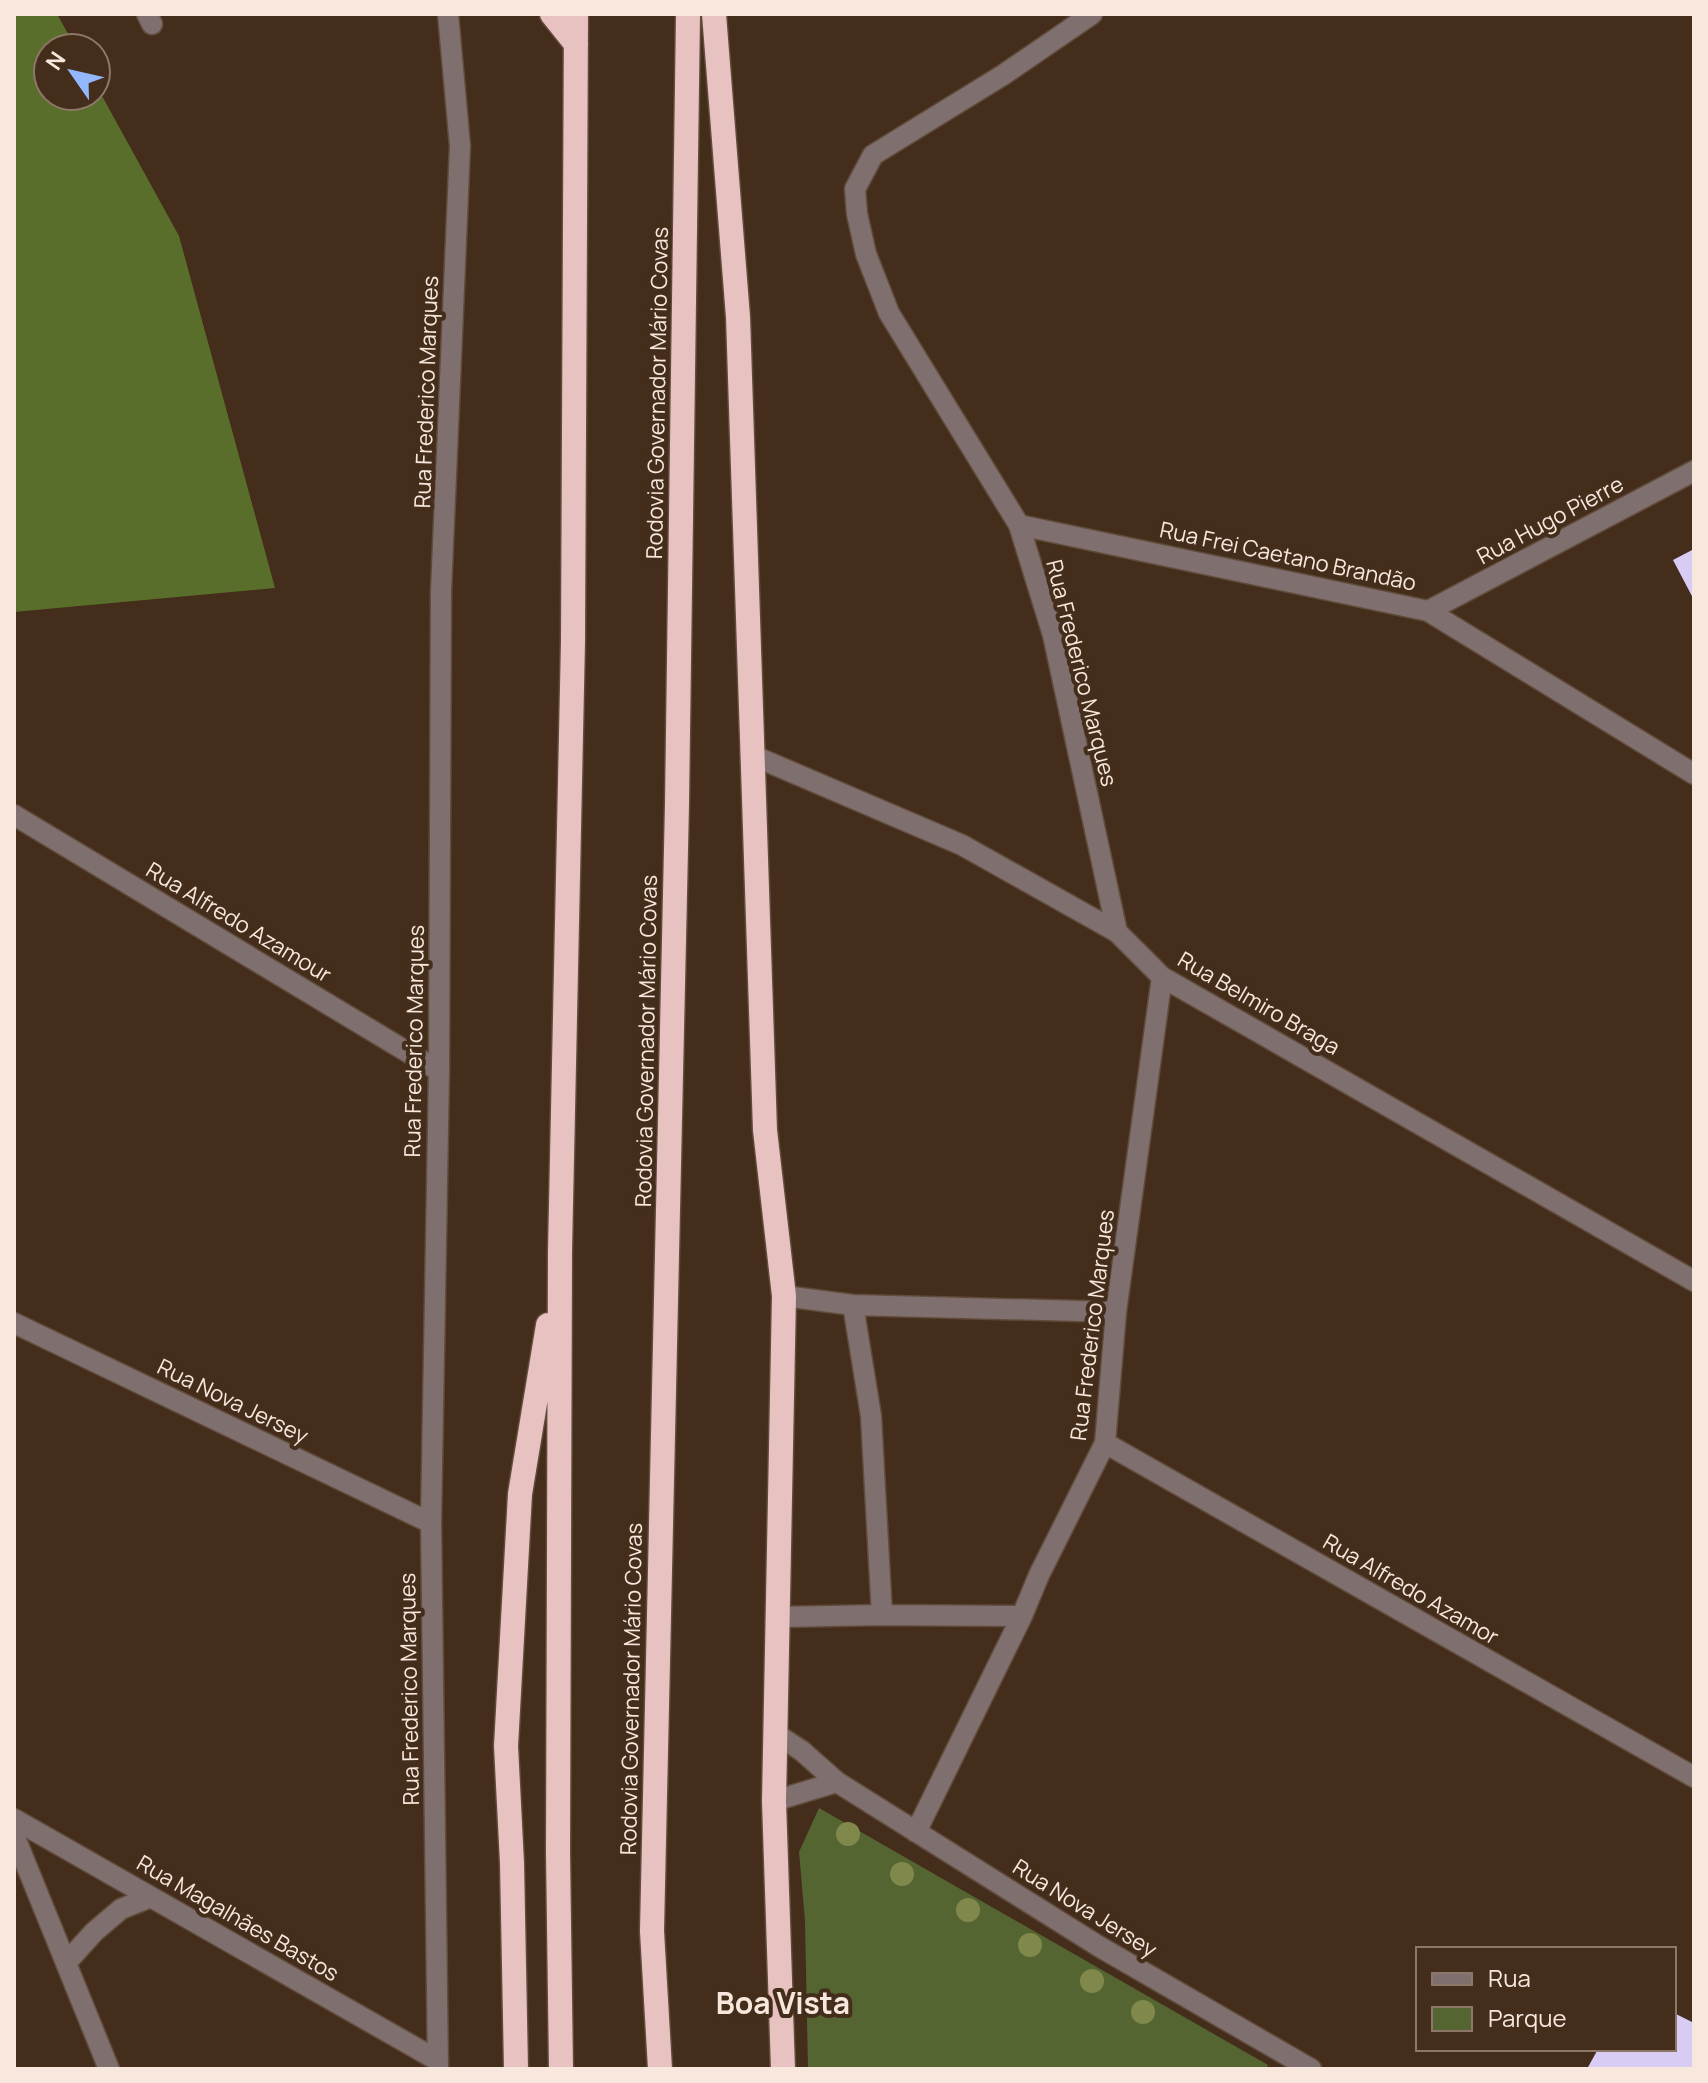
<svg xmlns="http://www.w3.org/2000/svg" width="1708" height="2083" font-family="Manrope,sans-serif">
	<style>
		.green { fill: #556531 }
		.forest { fill: #5a6e2b }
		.building { fill: #d8ccf5 }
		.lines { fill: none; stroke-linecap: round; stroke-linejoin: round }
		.minor-casing { stroke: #614b3a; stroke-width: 23 }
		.highway-casing { stroke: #614b3a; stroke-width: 27 }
		.minor { stroke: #7f6f6f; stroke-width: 20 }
		.highway { stroke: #e8c1c1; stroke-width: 24 }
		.tree { fill: #81884b }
		.labels { text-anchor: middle; stroke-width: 8; stroke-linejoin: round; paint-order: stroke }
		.street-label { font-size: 22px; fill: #f7e7dc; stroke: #442d1b }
		.district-label { font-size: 30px; font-weight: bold; fill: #f7e7dc; stroke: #442d1b }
	</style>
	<rect width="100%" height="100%" fill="#442d1b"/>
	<path class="green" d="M819 1808 1268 2065 1266 2069H808L805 1921 799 1852Z"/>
	<path class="forest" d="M14 14H57L76 48H48V96H96V85L179 236 275 588 14 612Z"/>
	<path class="building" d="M1694 549V600L1673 560Z
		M1674 2013 1694 2023V2069H1587L1598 2049H1674Z"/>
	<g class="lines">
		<defs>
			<path id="minor" d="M147 14 152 24
				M1092 14 1003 75 873 155 855 189 857 214 866 254 889 313 1019 525 1053 635 1117 932
				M1019 525 1428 611 1694 774
				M1428 611 1694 471
				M754 756 962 845 1117 932 1162 977 1694 1281
				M14 815 439 1071
				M853 1305 1116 1312
				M14 1323 431 1523
				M1105 1443 1694 1777
				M882 1615 1022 1616
				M778 1617 882 1615 871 1416 853 1305 784 1296
				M776 1734 802 1751 837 1782 1100 1947 1311 2069
				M774 1801 837 1782
				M14 1819 437 2060
				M916 1832 1022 1616 1039 1575 1105 1443 1116 1312 1162 977
				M14 1835 109 2069
				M66 1963 94 1932 121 1909 151 1897
				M438 2069 431 1523 439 1071 441 592 460 146 448 14"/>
			<path id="highway" d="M552 14 576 44
				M714 14 738 317 765 1130 784 1296 774 1801 783 2069
				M516 2069 512 1863 506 1746 520 1494 548 1325
				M561 2069 558 1852 560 1252 573 641 576 14
				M660 2069 652 1931 677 804 688 14"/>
		</defs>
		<use href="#minor" class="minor-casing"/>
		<use href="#highway" class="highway-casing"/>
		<use href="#minor" class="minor"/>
		<use href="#highway" class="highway"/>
	</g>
	<g class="tree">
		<circle cx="848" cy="1834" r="12"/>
		<circle cx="902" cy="1874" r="12"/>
		<circle cx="968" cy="1910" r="12"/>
		<circle cx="1030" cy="1945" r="12"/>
		<circle cx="1092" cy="1981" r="12"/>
		<circle cx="1143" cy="2012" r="12"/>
	</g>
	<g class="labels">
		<g class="street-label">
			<text transform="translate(426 392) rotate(-88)" y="8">Rua Frederico Marques</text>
			<text transform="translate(657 393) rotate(-89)" y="8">Rodovia Governador Mário Covas</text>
			<text transform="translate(1550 520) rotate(-28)" y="8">Rua Hugo Pierre</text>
			<text transform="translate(1288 556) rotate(12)" y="8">Rua Frei Caetano Brandão</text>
			<text transform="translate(1082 673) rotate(76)" y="8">Rua Frederico Marques</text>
			<text transform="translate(239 922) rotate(31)" y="8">Rua Alfredo Azamour</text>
			<text transform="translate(1259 1003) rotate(30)" y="8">Rua Belmiro Braga</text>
			<text transform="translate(414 1041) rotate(-89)" y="8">Rua Frederico Marques</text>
			<text transform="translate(646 1041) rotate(-89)" y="8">Rodovia Governador Mário Covas</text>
			<text transform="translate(1092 1325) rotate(-83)" y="8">Rua Frederico Marques</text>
			<text transform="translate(233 1401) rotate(26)" y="8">Rua Nova Jersey</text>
			<text transform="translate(1411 1589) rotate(30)" y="8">Rua Alfredo Azamor</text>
			<text transform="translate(409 1689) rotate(-91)" y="8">Rua Frederico Marques</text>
			<text transform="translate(631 1689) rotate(-89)" y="8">Rodovia Governador Mário Covas</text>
			<text transform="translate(1085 1908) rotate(32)" y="8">Rua Nova Jersey</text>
			<text transform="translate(238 1918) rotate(30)" y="8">Rua Magalhães Bastos</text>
		</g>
		<g class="district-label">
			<text x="783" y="2014">Boa Vista</text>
		</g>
	</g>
	<rect width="1708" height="2083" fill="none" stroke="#f7e7dc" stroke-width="32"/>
	<rect x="1416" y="1947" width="260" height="104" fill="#442d1b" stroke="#8c7768" stroke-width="2"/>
	<rect x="1432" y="1973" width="40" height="12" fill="#7f6f6f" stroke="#8c7768" stroke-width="2"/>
	<text x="1488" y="1987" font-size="24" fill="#f7e7dc">Rua</text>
	<rect x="1432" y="2007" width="40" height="24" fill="#556531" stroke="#8c7768" stroke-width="2"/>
	<text x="1488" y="2027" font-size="24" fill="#f7e7dc">Parque</text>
	<g transform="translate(72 72) rotate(304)"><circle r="38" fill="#442d1b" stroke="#8c7768" stroke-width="2"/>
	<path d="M0-6L14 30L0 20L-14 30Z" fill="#93b7fd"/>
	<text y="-12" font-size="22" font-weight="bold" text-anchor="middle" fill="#f7e7dc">N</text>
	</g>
</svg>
